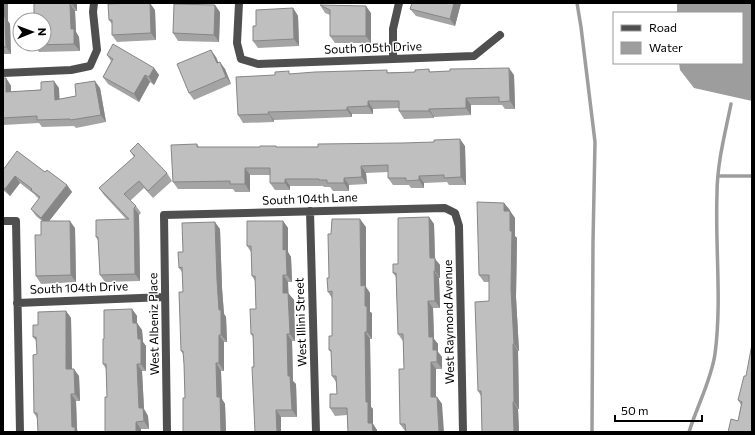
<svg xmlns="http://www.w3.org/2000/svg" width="755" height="435" font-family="Commissioner,sans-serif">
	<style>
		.water { fill: #9d9d9d }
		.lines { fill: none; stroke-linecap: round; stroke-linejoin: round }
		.stream { stroke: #9d9d9d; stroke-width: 3.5 }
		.minor { stroke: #4f4f4f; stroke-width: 8 }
		.wall { fill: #a4a4a4 }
		.shaded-wall { fill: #868686 }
		.building { fill: #bfbfbf; stroke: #868686 }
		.labels { text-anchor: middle; stroke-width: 3; stroke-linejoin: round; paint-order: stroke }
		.street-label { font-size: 12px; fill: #000; stroke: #fff }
	</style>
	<rect width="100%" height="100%" fill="#fff"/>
	<path class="water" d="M677 3H752V101L694 88 680 70 679 63H742V13H677Z"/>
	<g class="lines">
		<path class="stream" d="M577 3 581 27 595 142 593 242 592 432
			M718 176H752
			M689 432C697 406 711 381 715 354 722 301 715 247 717 194 717 163 725 134 731 104"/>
		<path class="minor" d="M239 3 237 43 241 59 258 64 474 56 500 35
			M393 59V29L399 3
			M3 73 71 70 90 66 97 50 93 12 94 3
			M310 211 316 432
			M3 221H16L20 432
			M17 303 165 297
			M167 432 164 215 445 208 455 213 459 226 463 432"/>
	</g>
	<path class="wall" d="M3 3H8V21L10 24 11 54H3Z
		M34 3H77V11H75L76 32 79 37 80 51 39 52 34 45Z
		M412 3H461L455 26 416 16 410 9Z
		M320 5 371 13V43H335L330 36V15L325 13Z
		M293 8 298 16 299 46 258 48 253 41 256 26Z
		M155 10 156 40 117 42 112 35V24L109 20Z
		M220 12 219 42 178 41 173 33Z
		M107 55 154 68 159 75 154 85 150 82 139 102 108 84 103 77 111 61Z
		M216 57 218 63 225 69 231 84 194 100 189 93Z
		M429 69 430 72 514 75 515 109H505L502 105H471V115L434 117V118L404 119 399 111V108L373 109V114H352V117L274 120V122L243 123 238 115 291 74 415 72Z
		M3 78H6L11 86V92L59 88V99L76 96 100 88 106 122 76 128 74 126 42 127 39 123 3 125Z
		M197 144 199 147H260L276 146 277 147 465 146 466 185H449L447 182 424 183V188H411L409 185H393L388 178V172L366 173 367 184 349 185V191H333L330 187H324L323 186H290V190H275L270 183V175H250V192H235L233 189H178L173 182Z
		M130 151 167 173 172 181 153 198 144 188 130 201 136 206 141 213 139 215 140 281 105 282 100 275 98 240 96 237 127 220 104 195 99 188 134 157Z
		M3 170 45 172 67 185 72 192 49 221 75 228 76 282 41 284 36 276 41 235 42 221 36 216 31 209 39 199 34 194 20 183 10 196 3 190Z
		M504 203 515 218V236L517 238 516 297 519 351H518L519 409H518L519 432H482L481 396 478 391 489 301V282H484L479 275Z
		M429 217 434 224 435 259 440 265V278H439L440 308H433L434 339 438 344V352L442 357V369H436V397H437L442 404 405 431 400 424 404 369 403 341 398 334 396 277 393 273 398 264Z
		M283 221 288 228V252L291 257 292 282H288V293L294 300 295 341H292L293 381 296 384 297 417H281V432H255L253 337 251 334 256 309 255 281 252 276 251 252 247 246Z
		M366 227V287L370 293V312L372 313V339H370L371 407 373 409V424L377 430V432H348L347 415 335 416 330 408 337 394 336 382 332 376V353L329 350 332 336V298L328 292 329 278 331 234Z
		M220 229 222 288 224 314 226 317 227 342H224V371H221L222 399 225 404 226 432H183L185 398 184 364 183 354 181 351 183 292 182 272 179 268 183 252Z
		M132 309 137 316V323L142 330 143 342 146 346V371H142L144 409 148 416 149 429H141V432H105L107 397 106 369 103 364 104 339Z
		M66 311 71 318 72 369 79 376 80 401H76L77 429 37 418 34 413 37 354V342L33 337 38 325Z
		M746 376 752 432 738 421 741 405 738 400Z"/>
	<path class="shaded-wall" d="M3 3H8V21L10 24 11 54 6 47 3 18Z
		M72 3H77V11L72 4Z
		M150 3 155 10 156 40 151 33Z
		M454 3H461L455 26 450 19Z
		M70 4 75 11 76 32 79 37 80 51 74 44 71 29Z
		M215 5 220 12 219 42 214 35Z
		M366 6 371 13V43L366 36Z
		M293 8 298 16 299 46 294 39Z
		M211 50 216 57 222 71 217 63Z
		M220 62 225 69 231 84 226 77Z
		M154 68 159 75 154 85 149 77Z
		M509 68 514 75 515 109 510 101Z
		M145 75 150 82 139 102 134 94Z
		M6 78 11 86V99L6 92Z
		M54 81 59 88 60 107 55 100Z
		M95 81 100 88 106 122 101 115Z
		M466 98 471 105V115L466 108Z
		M368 101 373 109V114L368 106Z
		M347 107 352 114V117L347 110Z
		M429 109 434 117V118L429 111Z
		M268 112 274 120V122L269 114Z
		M460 139 465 146 466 185 461 177Z
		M361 166 366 173 367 184 362 177Z
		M245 168 250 175V192L245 184Z
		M15 176 20 183 10 196 5 189Z
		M419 176 424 183V188L419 180Z
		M344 178 349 185V191L344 183Z
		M285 179 290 186V190L285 183Z
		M67 185 72 192 46 225 41 218Z
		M504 203 510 210V218L504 211Z
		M134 208 139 215 140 281 135 274Z
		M510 211 515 218V236L517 238 516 297 519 351 514 344 511 289Z
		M429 217 434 224 435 259 440 265V278L435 271 430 258Z
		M360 219 366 227V287L370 293V312L372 313V339L367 332 361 286Z
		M70 221 75 228 76 282 71 275Z
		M283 221 288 228V252L291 257 292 282 287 275 283 250Z
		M215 222 220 229 222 288 224 314 226 317 227 342 221 335 219 310 217 280Z
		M434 271 439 278 440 308 435 301Z
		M283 275 288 282 289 300 283 293Z
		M288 293 294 300 295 341 290 334Z
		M428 301 433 308 434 339 438 344V352L442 357V369L437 362 429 337Z
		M132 309 137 316V323L142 330 143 342 146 346V371L141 364 138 339 133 323Z
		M66 311 71 318 72 376 66 369Z
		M365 332 370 339 371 407 373 409V424L377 430V432H373L368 423 366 402Z
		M287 334 292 341 293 381 296 384 297 417 292 410 288 376Z
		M219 335 224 342V371L219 363Z
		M513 344 518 351 519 409 514 402Z
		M431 362 436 369V404L431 397Z
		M216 363 221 371 222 399 225 404 226 432H221L217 397Z
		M137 364 142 371 144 409 148 416 149 429 144 421 139 408Z
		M74 369 79 376 80 401 75 394Z
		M71 394 76 401 77 429 78 432H75L72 427Z
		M437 397 442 404 444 432H439Z
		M513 402 518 409 519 432H514Z
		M276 410 281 417V432H277Z
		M136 422 141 429V432H136Z"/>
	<path class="building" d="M34 3H72V4H70L71 29H74V44L34 45V44H44V20H34Z
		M133 3H150L151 33 112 35V20H109L108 4Z
		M412 3H454L450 19 410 9Z
		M174 4 215 5 214 35 173 33Z
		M320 5 366 6V36H330V10Z
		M293 8 294 39 253 41V26H256V10Z
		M3 17H5L6 47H3Z
		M113 44 154 68 149 77 145 75 134 94 103 77 113 59 107 55Z
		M211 50 217 63 220 62 226 77 189 93 177 64Z
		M509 68 510 101 499 102V97L466 98V108L429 109V111H399V101H368V106L347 107V110L268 112 269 114 238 115 236 77 275 75V72L289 71V74L315 72 387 70V73L415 72V70L429 69V72L450 71V69Z
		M3 78H6V92L41 90V82L54 81 55 100 76 96 75 84 95 81 101 115 71 120 70 119 37 120V116L3 118Z
		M460 139 461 177 444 178V175L419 176V180L406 181V178H388V165L361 166 362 177 344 178V183H327V180H319V179H285V183H270V168H245V184H230V181L173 182 171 145 197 144V147H260V146H276V147H318V144L402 143 434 142V140Z
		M138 143 167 173 148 191 139 181 124 194 136 206 134 208 135 274 100 275 98 237H96V220L129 219 99 188 135 156 130 151Z
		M17 151 45 172 47 170 67 185 41 218 31 209 40 197 31 190 32 189 15 176 5 189 3 187V170Z
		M477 202 504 203V211H510V231H512L511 289 514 344H513L514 402H513L514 432H482L481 391H478L475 302 489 301V275H479Z
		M429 217 430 258H435V271H434L435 301H428L429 337H433V350H437V362H431V397H437L439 432H406L405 424H400L399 369H404L403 334H398L396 273H393V264H398V218Z
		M332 219H360L361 286 365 285V306H367V332H365L366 402H368V423H372L373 432H348L347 408H330V394H337L336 376H332L331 350H329V336H332V291L328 292 327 278H329L328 234H331Z
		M41 221H70L71 275 36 276 35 235H41Z
		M247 221H283V250L286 249 287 275H283V293H288L290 334H287L288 376H290L292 410H276L277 432H255L252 367H254L253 334H251L250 309H256L255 276H252L251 246H247Z
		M215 222 217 280 219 310H221V335H219V363H216L217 397H220L221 432H183V398H185L184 364 183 351H181L179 292H183L182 267 179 268 178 252H183L182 223Z
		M132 309 133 323H137L138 339H141V364H137L139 408H143L144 421 136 422V432H105V397H107L106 364H103V339H104V310Z
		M66 311V369H74L75 394H71L72 427H75V432H38L37 413H34L33 355 37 354 36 337H33V325H38V312Z
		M752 344V432H728L731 419 738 421 742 402 738 400 744 376H746Z"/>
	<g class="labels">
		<g class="street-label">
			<text transform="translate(373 48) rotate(-2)" y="4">South 105th Drive</text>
			<text transform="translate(310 199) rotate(-2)" y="4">South 104th Lane</text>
			<text transform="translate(79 288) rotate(-2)" y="4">South 104th Drive</text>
			<text transform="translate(301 322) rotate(-92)" y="4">West Illini Street</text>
			<text transform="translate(449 322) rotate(-91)" y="4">West Raymond Avenue</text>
			<text transform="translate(154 324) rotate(-91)" y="4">West Albeniz Place</text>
		</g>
	</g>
	<rect width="755" height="435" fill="none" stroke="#000000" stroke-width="8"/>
	<rect x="613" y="12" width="130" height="52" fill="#ffffff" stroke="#999999"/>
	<rect x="621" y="25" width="20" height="6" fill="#4f4f4f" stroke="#999999"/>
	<text x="649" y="32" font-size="12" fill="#000000">Road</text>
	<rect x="621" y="42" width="20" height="12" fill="#9d9d9d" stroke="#999999"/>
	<text x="649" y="52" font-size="12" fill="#000000">Water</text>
	<g transform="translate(32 32) rotate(89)"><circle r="19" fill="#ffffff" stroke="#999999"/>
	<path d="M0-3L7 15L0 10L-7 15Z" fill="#000000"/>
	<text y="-6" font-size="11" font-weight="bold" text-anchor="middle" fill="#000000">N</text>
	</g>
	<path d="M615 415v6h87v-6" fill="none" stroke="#000000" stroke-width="2"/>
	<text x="621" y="415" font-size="12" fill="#000000" stroke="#ffffff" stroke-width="3" paint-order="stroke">50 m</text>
</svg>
